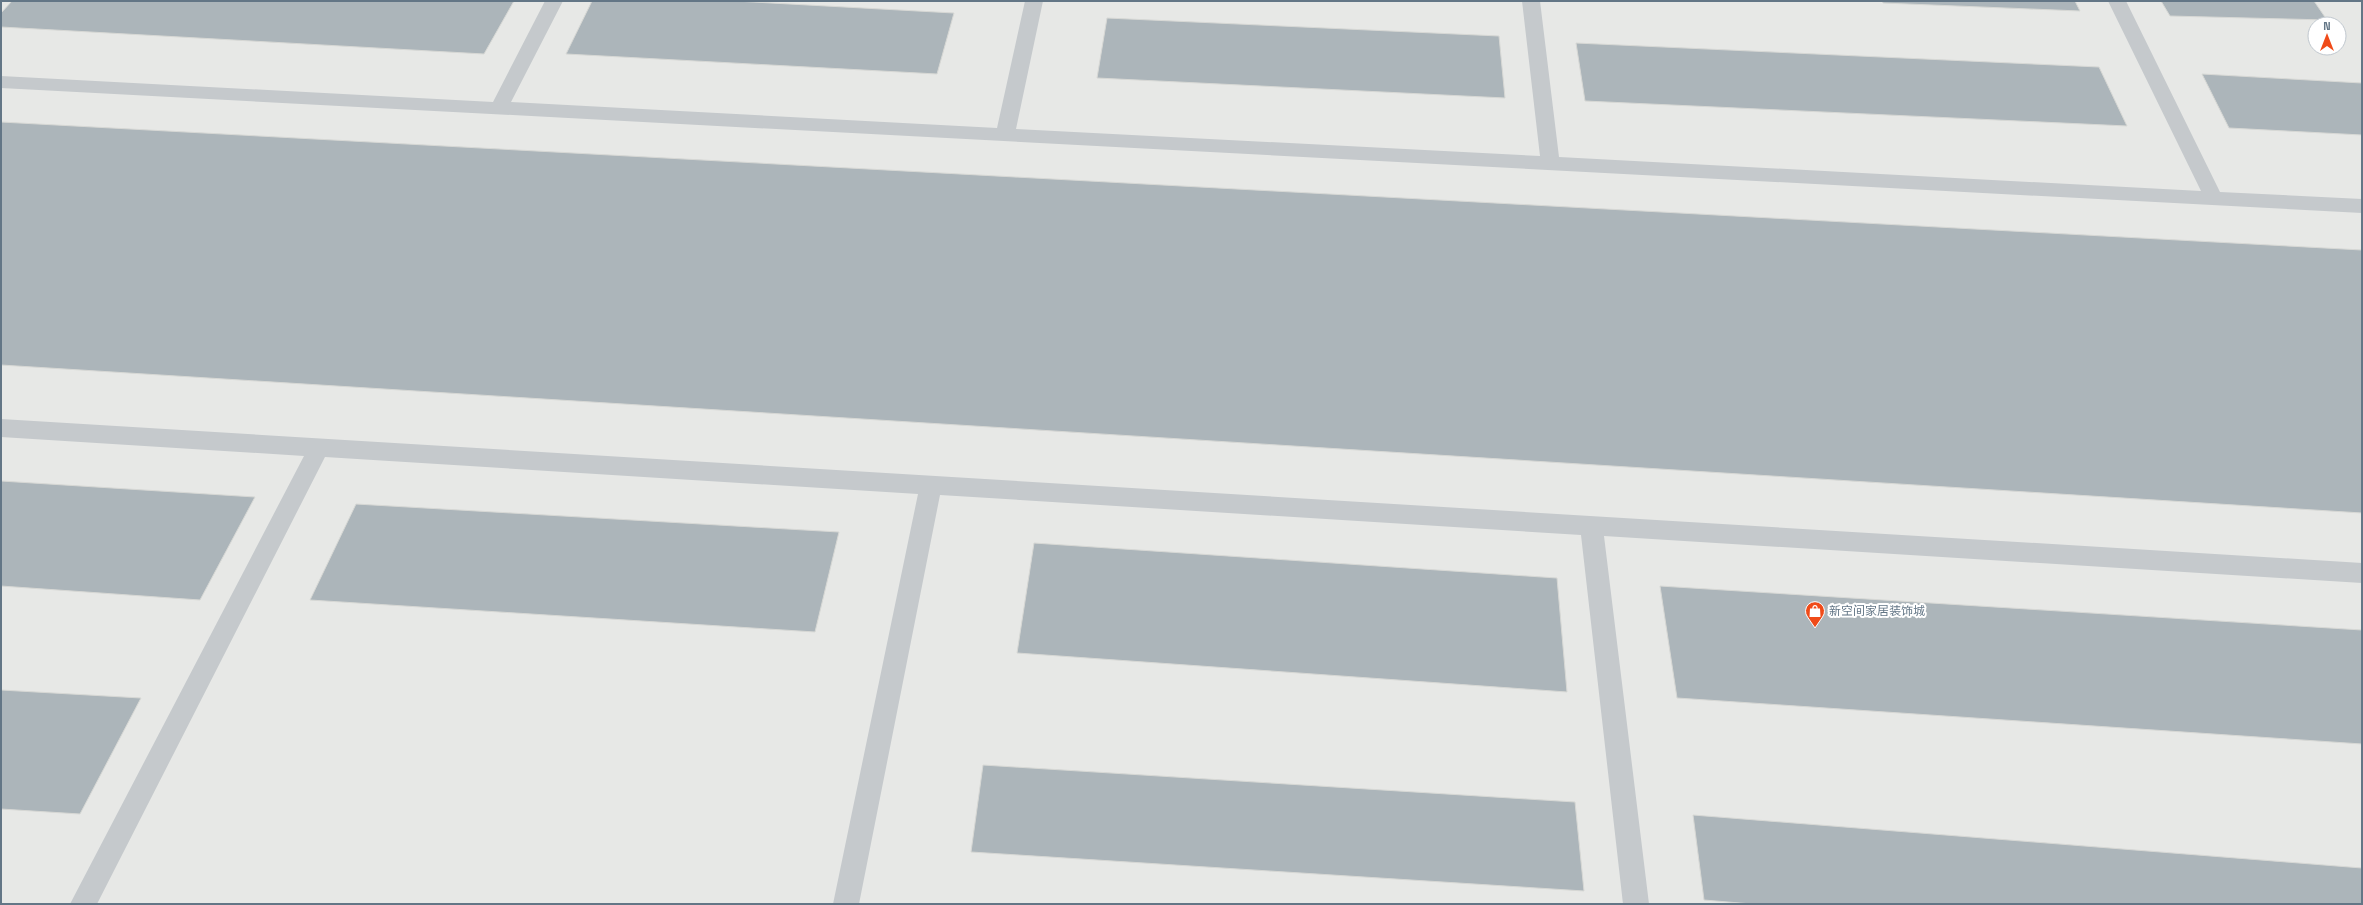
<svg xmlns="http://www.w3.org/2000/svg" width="2363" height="905" font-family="'Space Grotesk','Noto Sans SC',sans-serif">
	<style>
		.built { fill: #e7e8e6; fill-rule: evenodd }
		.building { fill: #acb5ba; stroke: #d7d8d5 }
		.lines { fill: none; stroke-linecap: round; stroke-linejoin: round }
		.minor { fill: #c5c9cc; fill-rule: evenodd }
		.labels { text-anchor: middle; stroke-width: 4; stroke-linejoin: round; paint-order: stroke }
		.poi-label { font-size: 12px; fill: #637686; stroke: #fff; text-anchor: start }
	</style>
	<rect width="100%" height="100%" fill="#f6f6f2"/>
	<path class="built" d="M1 1H2362V904H1ZM2315 24H2339V48H2315Z"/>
	<path class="building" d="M12 1H514L484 54 1 27V13Z
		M592 1H735L954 13 937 74 566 54Z
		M1882 1H2075L2080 11 1883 3Z
		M2161 1H2314L2327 20 2170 16Z
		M1107 18 1499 36 1505 98 1097 78Z
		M1576 43 2099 67 2127 126 1585 101Z
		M2202 74 2362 83V135L2229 128Z
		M1 122 2362 250V513L1 365Z
		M1 481 255 497 200 600 1 586Z
		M356 504 839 532 815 632 310 600Z
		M1034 543 1557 578 1567 692 1017 653Z
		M1660 586 2362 630V744L1677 698Z
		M1 690 141 698 80 814 1 809Z
		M983 765 1575 802 1584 891 971 852Z
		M1693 815 2362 868V904H1752L1704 900Z"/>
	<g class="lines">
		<path class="minor" d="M545 1H563L511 102 997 128 1025 1H1043L1016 129 1540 156 1522 1H1540L1559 157 2201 191 2108 1H2126L2220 192 2362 199V213L1 88V76L493 102Z
			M1 419 2362 563V583L1604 536 1649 904H1623L1581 535 940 495 859 904H833L918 494 325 457 97 904H70L304 456 1 437Z"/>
	</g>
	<defs>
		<symbol id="shop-pin" viewBox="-11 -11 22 30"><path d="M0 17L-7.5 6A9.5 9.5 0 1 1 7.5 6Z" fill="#f04b19" stroke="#fff"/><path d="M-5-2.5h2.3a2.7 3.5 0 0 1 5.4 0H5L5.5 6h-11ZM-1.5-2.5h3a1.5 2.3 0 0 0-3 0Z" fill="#fff"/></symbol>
	</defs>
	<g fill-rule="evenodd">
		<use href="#shop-pin" x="1804" y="600" width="22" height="30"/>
	</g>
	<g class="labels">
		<g class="poi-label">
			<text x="1829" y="615">新空间家居装饰城</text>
		</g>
	</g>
	<rect width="2363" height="905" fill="none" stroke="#637686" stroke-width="4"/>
	<g transform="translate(2327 36)"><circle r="19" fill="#ffffff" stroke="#c1c8cf"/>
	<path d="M0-3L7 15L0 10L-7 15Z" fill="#f04b19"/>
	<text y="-6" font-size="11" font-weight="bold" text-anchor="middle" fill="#637686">N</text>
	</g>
</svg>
